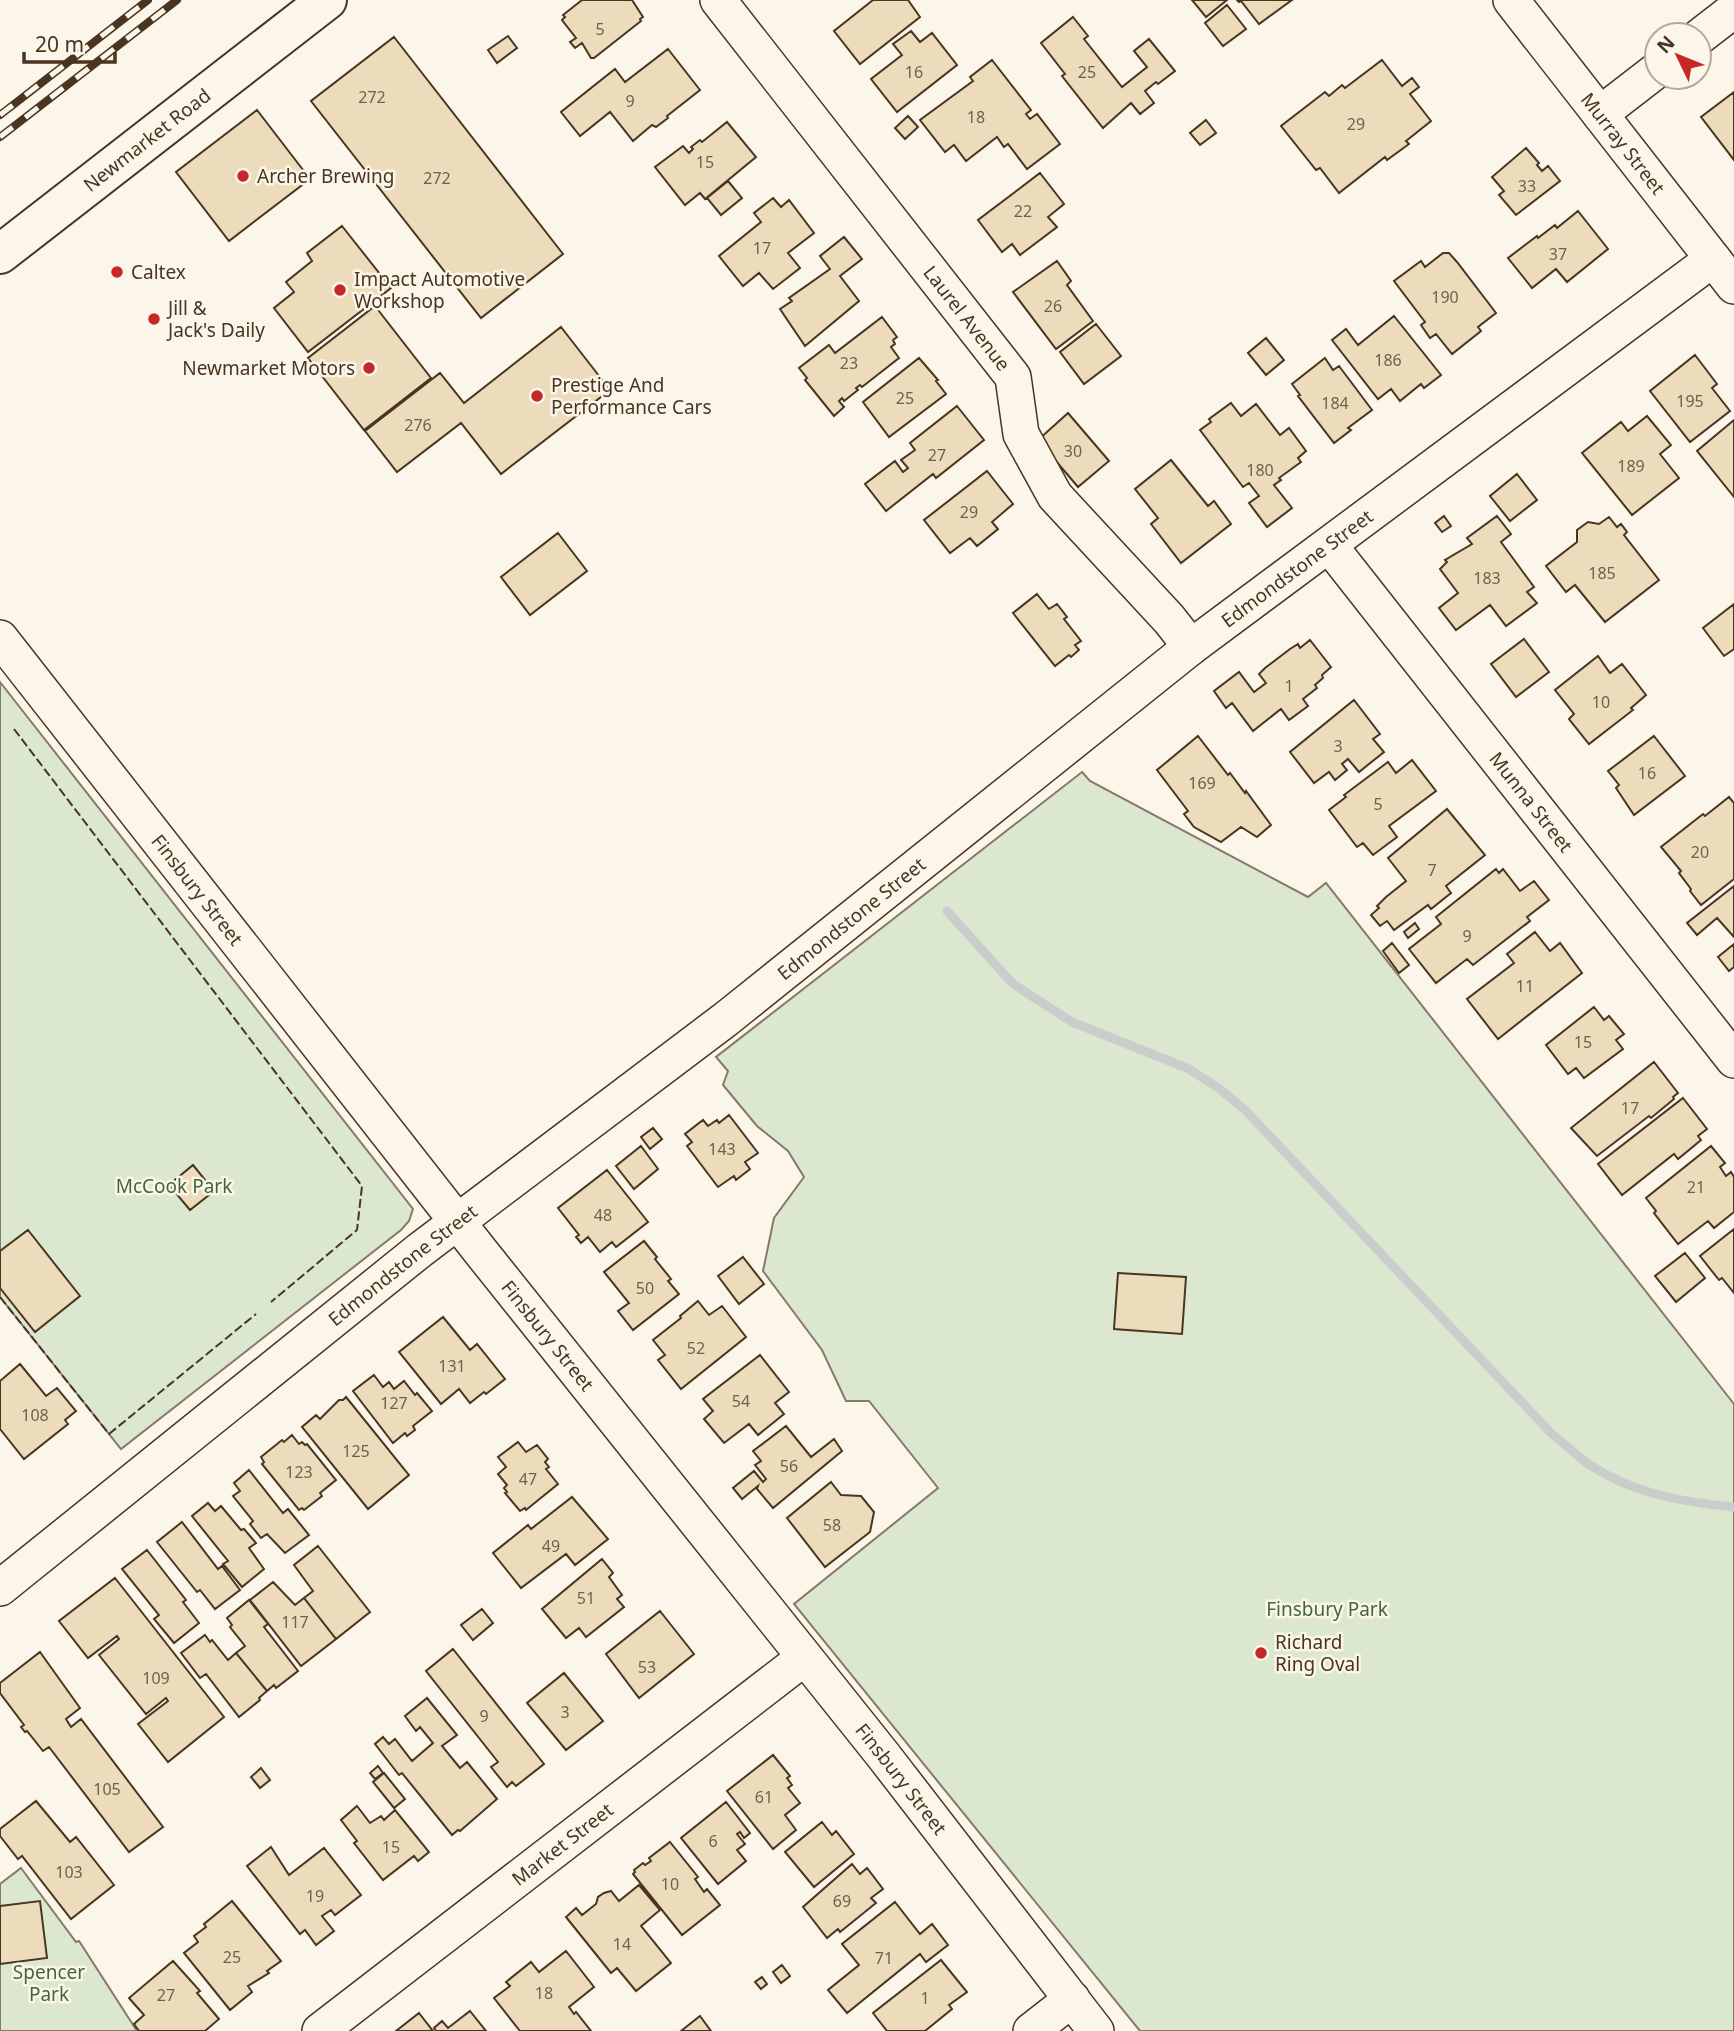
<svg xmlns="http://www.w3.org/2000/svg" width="1734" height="2031" font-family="'Noto Sans',sans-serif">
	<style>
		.green { fill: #dce7d0; stroke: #887966; stroke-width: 2 }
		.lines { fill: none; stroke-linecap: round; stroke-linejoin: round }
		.stream { stroke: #c9cecd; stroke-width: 9 }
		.building { fill: #ecdcbc; stroke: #4a3520; stroke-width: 2 }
		.minor-casing { stroke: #4a3520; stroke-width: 38 }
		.major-casing { stroke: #4a3520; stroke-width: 42 }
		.minor { stroke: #fbf6e9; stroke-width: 35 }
		.major { stroke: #fbf6e9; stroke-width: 38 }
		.rail-casing { stroke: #4a3520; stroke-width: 8 }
		.rail { stroke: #fbf6e9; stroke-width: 5; stroke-dasharray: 16; stroke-linecap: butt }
		.fence { stroke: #4a3520; stroke-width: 2; stroke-dasharray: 9 3.5; stroke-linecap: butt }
		.poi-dot { fill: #c62828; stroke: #fbf6e9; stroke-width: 2.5 }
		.labels { text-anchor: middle; stroke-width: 5; stroke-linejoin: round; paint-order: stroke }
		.number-label { font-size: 16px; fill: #725f47 }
		.street-label { font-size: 19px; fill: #4a3520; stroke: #fbf6e9 }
		.poi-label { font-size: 19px; fill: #4a3520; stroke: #fbf6e9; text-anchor: start }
		.park-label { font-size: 19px; fill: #436837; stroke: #fbf6e9 }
	</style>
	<rect width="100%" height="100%" fill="#fbf6e9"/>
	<path class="green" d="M0 682 413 1209 409 1221 401 1230 121 1449 0 1297Z
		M1082 772 1090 781 1308 897 1326 883 1734 1404V2031H1140L794 1604 938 1488 869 1401H846L822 1350 763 1271 774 1218 804 1177 788 1151 757 1126 723 1085 728 1071 716 1057Z
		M21 1868 76 1942 79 1941 137 2031H0V1884Z"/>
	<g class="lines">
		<path class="stream" d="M947 911 1013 984 1072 1022 1189 1069 1220 1089 1245 1110 1552 1434C1565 1444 1577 1456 1590 1465 1634 1494 1683 1502 1734 1507"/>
	</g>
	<path class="building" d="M582 0H632L643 17 640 19 641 21 594 58H591L582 43 575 48 570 42 576 38 562 20 565 17 563 15Z
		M873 0H908L920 17 860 64 834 31Z
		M1192 0H1227L1206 17Z
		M1237 0H1292L1259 24 1241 1 1239 2Z
		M1227 5 1246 29 1223 46 1205 23Z
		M1073 17 1088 36 1084 39 1122 87 1147 67 1134 51 1149 39 1175 71 1158 84 1156 82 1145 91 1154 103 1140 114 1131 103 1103 128 1062 76 1065 74 1041 43Z
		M911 31 920 42 932 33 957 65 897 112 871 79 902 55 893 44Z
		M508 36 517 48 497 63 488 50Z
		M394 37 563 254 481 318 311 101Z
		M668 49 700 90 667 116 668 118 656 127 652 125 633 141 610 112 580 136 561 112 615 69 625 82Z
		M992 60 1031 110 1026 114 1030 119 1037 114 1060 144 1027 169 1008 144 1004 147 997 137 966 161 954 145 945 152 920 120 973 81 970 77Z
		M1382 60 1402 86 1412 78 1419 87 1410 94 1431 121 1406 141 1409 144 1387 160 1385 157 1339 193 1320 168 1316 170 1281 126 1325 92 1329 96 1342 85 1345 88Z
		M1734 92V160L1701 117Z
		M257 110 310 179 229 241 176 172Z
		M908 116 918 127 905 139 895 128Z
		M1206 120 1216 133 1200 145 1190 133Z
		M727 122 756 157 705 199 700 193 685 205 655 167 683 146 689 153 693 149 691 147 700 140 702 142Z
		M1526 148 1539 163 1537 165 1542 171 1548 166 1560 181 1516 215 1499 195 1504 191 1492 177Z
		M1040 173 1064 204 1048 217 1057 227 1020 255 1012 244 1002 252 978 220Z
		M728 181 742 198 721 215 707 198Z
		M773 198 781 207 789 200 814 233 788 253 800 268 773 289 759 273 743 286 719 256 761 222 754 213Z
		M1578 211 1608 249 1567 282 1556 269 1532 288 1508 258 1537 236 1538 238 1555 225 1557 228Z
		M342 226 391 288 308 352 274 308 294 292 286 282 312 261 307 253Z
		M844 237 862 259 840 276 859 301 805 346 780 309 792 301 789 298 830 269 820 256Z
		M1443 253H1449L1457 262 1496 313 1478 327 1481 331 1452 354 1436 334 1430 338 1421 325 1425 322 1394 281 1421 261 1425 267Z
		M1057 261 1071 281 1067 285 1093 321 1056 349 1013 292Z
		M375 306 431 378 364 430 308 358Z
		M1394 316 1441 375 1424 388 1421 384 1400 401 1391 389 1378 399 1332 340 1346 329 1358 345Z
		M882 317 897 337 893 340 895 344 891 347 899 358 862 387 860 385 856 388 858 390 844 401 842 398 839 401 844 407 834 416 805 380 807 378 799 368 829 345 835 353Z
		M1096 324 1121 356 1084 384 1060 352Z
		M561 327 610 390 501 474 461 423 397 472 365 431 440 373 464 403Z
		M1266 338 1284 360 1266 375 1248 353Z
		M1695 355 1717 384 1712 388 1730 411 1690 442 1650 391Z
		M919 358 938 380 936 381 946 394 889 437 863 402Z
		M1325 358 1333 370 1339 366 1372 410 1348 428 1351 430 1334 443 1298 396 1300 395 1292 384Z
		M1231 403 1241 416 1256 404 1280 435 1289 428 1306 451 1298 458 1301 462 1279 478 1281 480 1274 485 1292 508 1267 527 1249 503 1259 496 1249 483 1243 487 1200 430 1211 422 1209 419Z
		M957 406 984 440 936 478 933 474 886 511 865 484 895 461 903 472 908 468 901 460 915 450 910 443Z
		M1068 413 1109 461 1078 487 1038 440Z
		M1647 416 1671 445 1660 454 1679 478 1632 515 1582 453 1621 422 1628 431Z
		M1734 420V497L1697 451Z
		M1171 460 1208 506 1214 501 1231 524 1181 563 1151 524 1158 518 1135 489Z
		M987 471 1013 504 992 522 998 529 977 546 970 538 950 553 924 520Z
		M1517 474 1537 500 1510 521 1490 496Z
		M1444 516 1451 526 1442 532 1435 523Z
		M1497 516 1511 534 1501 542 1534 587 1527 592 1537 603 1506 626 1490 605 1456 630 1439 608 1458 593 1440 569 1447 562 1445 560 1472 544 1467 538Z
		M1609 517 1617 527 1621 524 1627 532 1624 535 1659 580 1605 622 1575 585 1566 592 1546 566 1577 542V530L1588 522 1599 524Z
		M558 533 587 571 530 615 501 577Z
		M1037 594 1049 609 1057 604 1067 617 1064 619 1081 641 1075 645 1079 650 1071 657 1069 655 1055 666 1013 613Z
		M1734 604V649L1724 656 1703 628Z
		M1524 639 1549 672 1516 697 1491 664Z
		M1310 640 1331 667 1322 675 1323 678 1315 685 1317 688 1303 699 1308 706 1289 720 1281 709 1253 731 1232 703 1226 708 1214 691 1239 672 1254 692 1266 683 1259 674 1265 668 1290 649 1298 644 1300 648Z
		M1598 656 1610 673 1622 664 1646 695 1631 708 1633 710 1589 744 1569 719 1574 714 1555 690Z
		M1354 700 1380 734 1373 739 1384 752 1359 772 1348 759 1342 764 1347 770 1335 780 1329 772 1314 783 1290 752Z
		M1198 736 1228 775 1230 773 1245 793 1246 791 1271 825 1257 837 1241 827 1221 842 1194 827 1184 814 1188 811 1157 770Z
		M1654 736 1685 776 1634 815 1616 788 1619 785 1608 771Z
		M1412 760 1436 791 1389 826 1397 837 1373 855 1363 843 1357 847 1329 810 1346 797 1344 795 1388 762 1396 773Z
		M1729 797 1734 803V879L1701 905 1690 891 1691 889 1679 873 1681 871 1661 847 1703 814 1705 816Z
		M1447 809 1485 855 1446 886 1451 893 1431 909 1428 905 1394 930 1387 921 1380 926 1371 915 1379 908 1377 906 1386 897 1406 881 1388 858Z
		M1496 869 1499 873 1503 869 1520 891 1534 881 1549 900 1527 917 1530 921 1473 965 1467 959 1436 983 1409 949 1441 924 1436 917Z
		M1734 886V937L1717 918 1697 935 1687 923Z
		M1415 923 1419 929 1408 938 1404 932Z
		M1535 932 1550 951 1560 943 1582 973 1498 1039 1467 999 1514 963 1507 954Z
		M1392 943 1409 965 1399 973 1383 951Z
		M1734 944V967L1729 971 1718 957Z
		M1594 1007 1604 1020 1609 1016 1624 1034 1616 1040 1623 1049 1584 1078 1576 1068 1568 1074 1546 1045Z
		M1654 1062 1678 1093 1673 1097 1674 1099 1651 1118 1649 1116 1597 1156 1571 1128Z
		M1683 1098 1707 1129 1698 1136 1701 1140 1678 1159 1674 1154 1622 1195 1598 1164Z
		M729 1115 758 1153 745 1162 750 1169 736 1180 734 1176 718 1187 687 1146 692 1142 685 1134 703 1120 708 1126 717 1120 719 1123Z
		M653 1128 662 1139 650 1149 641 1137Z
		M641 1146 658 1169 634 1189 616 1166Z
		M1711 1146 1725 1163 1720 1167 1726 1176 1731 1172 1734 1177V1212L1714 1228 1708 1221 1678 1244 1654 1213 1656 1211 1646 1198Z
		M193 1165 214 1191 190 1210 169 1185Z
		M607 1170 648 1222 616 1247 612 1242 600 1252 588 1237 581 1243 576 1237 579 1235 558 1208Z
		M1734 1229V1293L1722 1278 1719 1280 1700 1256Z
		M28 1230 80 1296 35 1332 0 1288V1251Z
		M644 1241 657 1257 655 1259 671 1279 668 1281 679 1294 633 1330 618 1311 629 1303 604 1272Z
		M1685 1253 1705 1278 1676 1302 1655 1276Z
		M743 1257 764 1284 739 1304 718 1276Z
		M1118 1273 1186 1277 1182 1334 1114 1329Z
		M698 1301 709 1315 722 1306 746 1337 681 1389 658 1360 665 1355 653 1340 681 1318 680 1316Z
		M443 1317 470 1350 477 1344 505 1379 486 1394 484 1392 470 1403 459 1389 441 1404 399 1352Z
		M760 1355 789 1392 775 1403 784 1414 758 1435 749 1424 724 1443 704 1419 713 1411 703 1399Z
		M20 1364 46 1396 57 1388 76 1411 65 1420 68 1424 24 1459 0 1429V1381Z
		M374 1375 383 1387 389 1382 394 1389 404 1381 415 1395 417 1393 432 1411 413 1426 415 1430 407 1436 405 1433 393 1443 353 1391Z
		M346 1397 409 1475 368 1509 302 1427 316 1415 320 1419 339 1400H343Z
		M786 1426 811 1457 834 1439 842 1451 773 1508 757 1489 758 1486 742 1499 733 1488 754 1471 763 1482 766 1479 755 1465 761 1461 753 1451Z
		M292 1435 299 1444 302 1442 305 1445 307 1444 336 1480 320 1493 322 1496 304 1510 302 1508 299 1510 262 1464 264 1462 261 1457 282 1440 284 1442Z
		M518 1442 526 1452 537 1445 548 1459 545 1462 549 1467 546 1469 558 1484 526 1510 525 1508 520 1511 505 1493 507 1492 504 1488 507 1485 498 1474 506 1467 498 1457Z
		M249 1470 283 1513 288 1509 309 1535 285 1553 267 1534 261 1538 250 1524 253 1521 233 1496 240 1491 234 1483Z
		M831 1482 841 1495 861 1496 874 1512 870 1532 825 1567 787 1518Z
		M572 1497 608 1539 575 1565 566 1554 521 1588 493 1553 528 1525 531 1529Z
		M208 1503 215 1511 221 1506 241 1530 244 1529 256 1543 249 1548 264 1569 242 1587 223 1564 228 1561 192 1516Z
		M182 1522 218 1569 222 1566 240 1590 215 1609 200 1590 197 1592 157 1542Z
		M318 1546 370 1612 336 1639 304 1598 313 1591 294 1565Z
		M147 1550 186 1600 183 1602 199 1623 174 1643 154 1619 159 1615 122 1569Z
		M602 1559 613 1573 609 1577 622 1595 617 1599 624 1607 586 1637 579 1628 566 1638 542 1609Z
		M115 1578 224 1717 168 1762 138 1724 168 1701 166 1698 146 1714 99 1655 119 1639 117 1636 88 1658 59 1621Z
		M273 1582 295 1605 304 1598 336 1639 301 1666 250 1600Z
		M249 1600 268 1624 264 1627 298 1671 276 1688 274 1685 267 1691 236 1653 245 1646 230 1627 232 1625 227 1618Z
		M482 1609 493 1623 473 1640 461 1625Z
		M660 1611 694 1654 639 1698 606 1654Z
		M205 1635 210 1642 212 1640 228 1660 236 1653 267 1691 259 1698 260 1700 239 1717 206 1674 200 1678 181 1653Z
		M453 1649 544 1764 516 1786 512 1782 507 1787 491 1767 498 1762 426 1671Z
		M40 1652 80 1708 66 1719 71 1727 81 1719 163 1827 129 1852 49 1747 43 1751 27 1731 25 1732 21 1727 24 1725 0 1693V1683Z
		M564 1673 603 1721 566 1750 527 1703Z
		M427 1698 457 1735 442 1746 460 1768 467 1762 497 1799 460 1831 458 1830 452 1835 402 1773 399 1775 375 1744 383 1737 389 1744 395 1739 412 1761 433 1743 420 1727 416 1731 405 1716Z
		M773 1755 790 1776 787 1778 792 1785 788 1788 800 1803 785 1815 796 1830 773 1849 727 1791Z
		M378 1766 383 1773 375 1779 370 1773Z
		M261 1768 270 1780 260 1788 251 1777Z
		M384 1773 405 1799 394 1808 373 1782Z
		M36 1801 70 1842 76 1837 114 1885 71 1919 22 1856 18 1859 0 1836V1829Z
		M726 1802 750 1833 744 1838 740 1832 737 1834 745 1844 737 1850 746 1861 718 1884 681 1838Z
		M357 1806 370 1823 381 1816 384 1820 395 1810 429 1852 418 1861 414 1856 383 1880 354 1843 357 1841 341 1820Z
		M822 1822 832 1835 836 1831 854 1854 814 1887 785 1852Z
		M670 1842 698 1877 695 1879 704 1892 707 1889 720 1905 682 1935 633 1874 635 1872 634 1870 643 1863 645 1865 651 1861 649 1858Z
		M271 1847 289 1875 324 1848 361 1895 335 1915 331 1910 322 1916 334 1931 316 1945 305 1930 300 1934 247 1866Z
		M852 1864 860 1874 867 1868 883 1889 871 1898 876 1903 840 1932 838 1929 827 1938 803 1907Z
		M639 1885 660 1910 641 1926 671 1963 636 1991 617 1968 611 1973 566 1917 576 1908 582 1915 596 1904 598 1897 604 1893 611 1891 619 1901Z
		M40 1901 47 1958 0 1964V1906Z
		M232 1901 281 1961 267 1971 269 1973 248 1986 252 1992 230 2010 184 1953 198 1942 194 1936 206 1927 204 1924Z
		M895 1902 920 1934 932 1924 948 1945 926 1962 920 1954 847 2013 828 1990 859 1965 842 1944Z
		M566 1951 594 1987 569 2007 574 2014 576 2012 591 2031H520L494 1998 510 1986 506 1982 531 1962 539 1972Z
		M941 1960 967 1992 949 2005 952 2009 925 2031H887L873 2013Z
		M173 1961 200 1991 197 1993 219 2019 205 2031H139L134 2024 144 2015 129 1998Z
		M782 1965 790 1976 781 1983 773 1972Z
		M762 1977 767 1984 761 1989 755 1982Z
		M470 2011 486 2031H436L434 2028 442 2021 448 2028Z
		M419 2013 433 2031H396Z
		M700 2016 711 2031H681Z"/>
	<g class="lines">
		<defs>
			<g id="minor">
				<path id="s1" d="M718 0 1013 377 1021 434 1055 496 1169 619 1191 647"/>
				<path id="s2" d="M1511 0 1734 286"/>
				<path d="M1699 37 1734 10"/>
				<path d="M1600 114 1657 70"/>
				<path id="s3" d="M1329 545 1734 1060"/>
				<path id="s4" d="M0 638 481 1252 883 1755 1096 2031"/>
				<path id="s5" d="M0 1588 420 1250 726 1019 1191 647 1713 259"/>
				<path id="s6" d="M320 2031 804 1658"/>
				<path d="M1031 2031 1072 1999"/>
			</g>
			<g id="major">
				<path id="s7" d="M0 254 327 0"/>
			</g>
		</defs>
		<use href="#minor" class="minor-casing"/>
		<use href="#major" class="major-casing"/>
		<use href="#minor" class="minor"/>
		<use href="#major" class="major"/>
		<defs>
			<path id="rail" d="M0 115 148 0
				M0 137 177 0"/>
		</defs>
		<use href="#rail" class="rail-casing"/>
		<use href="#rail" class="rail"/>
		<path class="fence" d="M14 729 362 1186 357 1230 271 1302
			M0 1297 109 1434 256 1314"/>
	</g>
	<g class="poi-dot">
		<circle cx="243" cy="176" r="7"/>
		<circle cx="117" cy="272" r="7"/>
		<circle cx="340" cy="290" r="7"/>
		<circle cx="154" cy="319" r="7"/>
		<circle cx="369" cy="368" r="7"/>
		<circle cx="537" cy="396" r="7"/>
		<circle cx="1261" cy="1653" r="7"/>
	</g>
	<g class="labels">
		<g class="number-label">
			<text x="600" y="35">5</text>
			<text x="914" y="78">16</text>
			<text x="1087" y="78">25</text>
			<text x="372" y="103">272</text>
			<text x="630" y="107">9</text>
			<text x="976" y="123">18</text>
			<text x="1356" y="130">29</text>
			<text x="705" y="168">15</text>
			<text x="437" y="184">272</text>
			<text x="1527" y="192">33</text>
			<text x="1023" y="217">22</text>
			<text x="762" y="254">17</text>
			<text x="1558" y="260">37</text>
			<text x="1445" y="303">190</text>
			<text x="1053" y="312">26</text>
			<text x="1388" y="366">186</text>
			<text x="849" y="369">23</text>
			<text x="905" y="404">25</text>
			<text x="1690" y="407">195</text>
			<text x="1335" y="409">184</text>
			<text x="418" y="431">276</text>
			<text x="1073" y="457">30</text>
			<text x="937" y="461">27</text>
			<text x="1631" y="472">189</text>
			<text x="1260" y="476">180</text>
			<text x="969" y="518">29</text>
			<text x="1602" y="579">185</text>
			<text x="1487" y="584">183</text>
			<text x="1289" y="692">1</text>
			<text x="1601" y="708">10</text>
			<text x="1338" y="752">3</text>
			<text x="1647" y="779">16</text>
			<text x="1202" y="789">169</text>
			<text x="1378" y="810">5</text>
			<text x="1700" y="858">20</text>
			<text x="1432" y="876">7</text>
			<text x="1467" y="942">9</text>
			<text x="1525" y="992">11</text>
			<text x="1583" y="1048">15</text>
			<text x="1630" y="1114">17</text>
			<text x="722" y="1155">143</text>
			<text x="1696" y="1193">21</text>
			<text x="603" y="1221">48</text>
			<text x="645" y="1294">50</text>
			<text x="696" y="1354">52</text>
			<text x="452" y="1372">131</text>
			<text x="741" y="1407">54</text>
			<text x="394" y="1409">127</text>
			<text x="35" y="1421">108</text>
			<text x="356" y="1457">125</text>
			<text x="789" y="1472">56</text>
			<text x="299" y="1478">123</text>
			<text x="528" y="1485">47</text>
			<text x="832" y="1531">58</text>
			<text x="551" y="1552">49</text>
			<text x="586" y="1604">51</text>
			<text x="295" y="1628">117</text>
			<text x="647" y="1673">53</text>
			<text x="156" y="1684">109</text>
			<text x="565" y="1718">3</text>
			<text x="484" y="1722">9</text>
			<text x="107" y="1795">105</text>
			<text x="764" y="1803">61</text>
			<text x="713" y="1847">6</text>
			<text x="391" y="1853">15</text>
			<text x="69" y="1878">103</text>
			<text x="670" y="1890">10</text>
			<text x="315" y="1902">19</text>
			<text x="842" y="1907">69</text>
			<text x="622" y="1950">14</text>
			<text x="232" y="1963">25</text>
			<text x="884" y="1964">71</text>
			<text x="544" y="1999">18</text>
			<text x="166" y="2001">27</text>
			<text x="925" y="2004">1</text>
		</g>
		<g class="street-label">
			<text dy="7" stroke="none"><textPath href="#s7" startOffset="186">Newmarket Road</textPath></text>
			<text dy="7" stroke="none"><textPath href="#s2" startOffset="182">Murray Street</textPath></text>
			<text dy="7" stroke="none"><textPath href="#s1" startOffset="404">Laurel Avenue</textPath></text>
			<text dy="7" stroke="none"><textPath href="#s5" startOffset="1650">Edmondstone Street</textPath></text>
			<text dy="7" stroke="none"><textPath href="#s3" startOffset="327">Munna Street</textPath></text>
			<text dy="7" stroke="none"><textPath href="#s4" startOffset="320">Finsbury Street</textPath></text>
			<text dy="7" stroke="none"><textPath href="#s5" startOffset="1083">Edmondstone Street</textPath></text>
			<text dy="7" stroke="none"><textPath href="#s5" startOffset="516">Edmondstone Street</textPath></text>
			<text dy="7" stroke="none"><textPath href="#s4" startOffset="887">Finsbury Street</textPath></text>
			<text dy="7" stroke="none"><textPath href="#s4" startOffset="1454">Finsbury Street</textPath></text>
			<text dy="7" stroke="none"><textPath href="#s6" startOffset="306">Market Street</textPath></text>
		</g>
		<g class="poi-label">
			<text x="257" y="183">Archer Brewing</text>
			<text x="131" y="279">Caltex</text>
			<text x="354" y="286">Impact Automotive<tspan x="354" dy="22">Workshop</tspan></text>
			<text x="168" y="315">Jill &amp;<tspan x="168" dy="22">Jack's Daily</tspan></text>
			<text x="355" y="375" text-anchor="end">Newmarket Motors</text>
			<text x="551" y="392">Prestige And<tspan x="551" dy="22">Performance Cars</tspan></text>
			<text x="1275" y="1649">Richard<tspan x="1275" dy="22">Ring Oval</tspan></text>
		</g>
		<g class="park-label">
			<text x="174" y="1193">McCook Park</text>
			<text x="1327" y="1616">Finsbury Park</text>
			<text x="49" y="1979">Spencer<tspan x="49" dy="22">Park</tspan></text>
		</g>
	</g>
	<g transform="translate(1678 56) rotate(313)"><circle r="33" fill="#fbf6e9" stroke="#b4a999" stroke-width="2"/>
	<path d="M0-5L12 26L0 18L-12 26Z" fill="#c62828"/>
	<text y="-10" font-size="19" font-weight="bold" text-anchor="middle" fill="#4a3520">N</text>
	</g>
	<path d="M24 52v10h91v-10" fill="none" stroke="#4a3520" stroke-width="3.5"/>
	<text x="35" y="52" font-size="21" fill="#4a3520" stroke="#fbf6e9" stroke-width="5" paint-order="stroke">20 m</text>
</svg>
